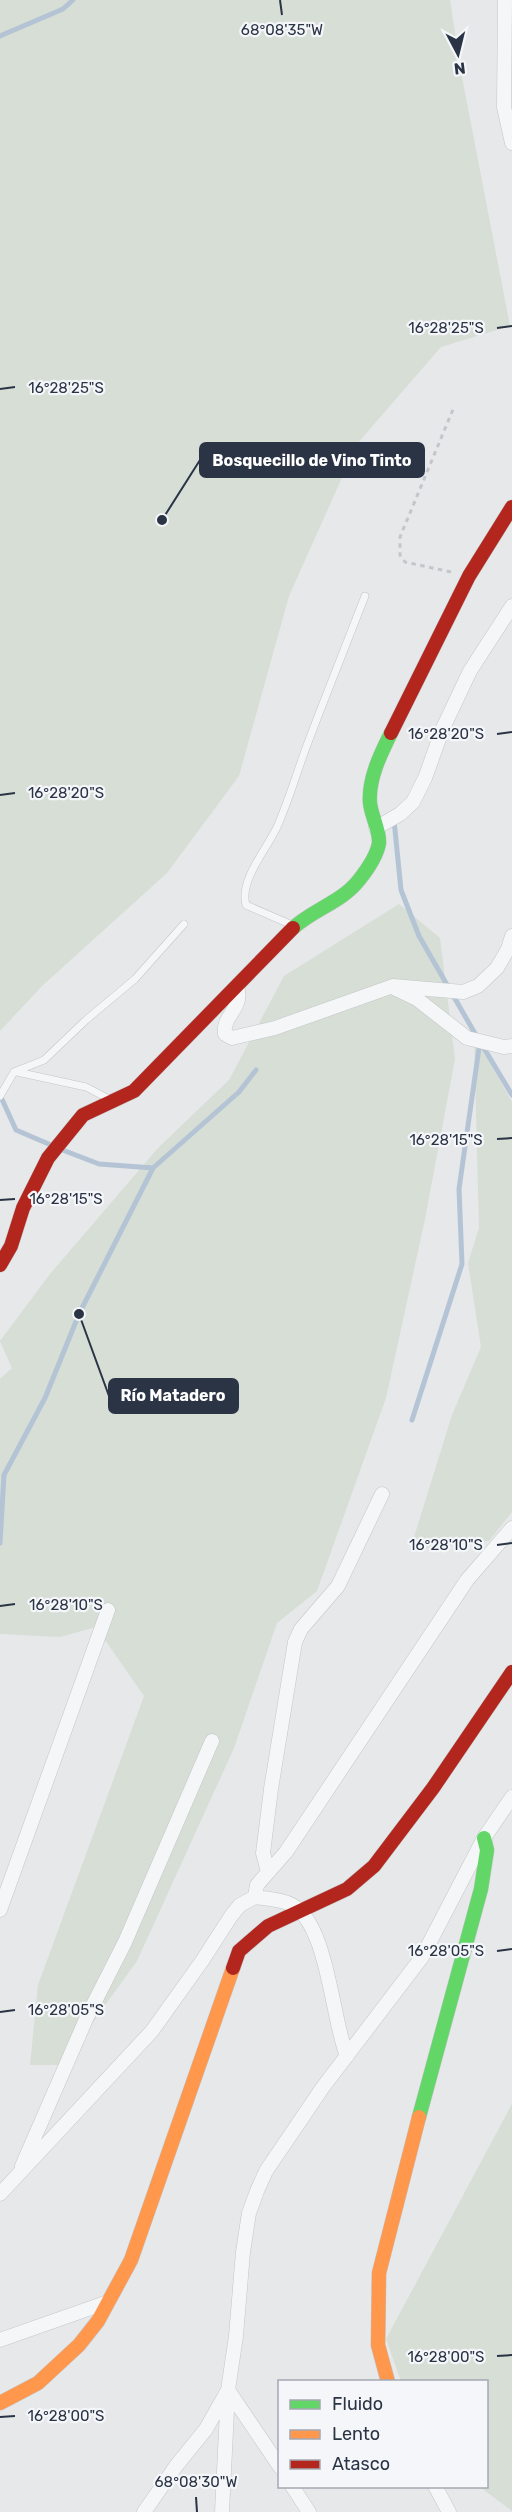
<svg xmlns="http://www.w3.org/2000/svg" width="512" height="2512" font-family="Rubik,sans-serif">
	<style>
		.green { fill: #d6ded6 }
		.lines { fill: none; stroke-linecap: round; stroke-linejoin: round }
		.stream { stroke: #b4c4d5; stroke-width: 5 }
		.lane-casing { stroke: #c4c6c8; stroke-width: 8 }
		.street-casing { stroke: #c4c6c8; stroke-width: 15 }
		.fast-casing { stroke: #c4c6c8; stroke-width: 15 }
		.slow-casing { stroke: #c4c6c8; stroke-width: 15 }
		.jam-casing { stroke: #c4c6c8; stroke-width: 15 }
		.path { stroke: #c5c6ca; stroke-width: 3; stroke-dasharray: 4.5 4.5; stroke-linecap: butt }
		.lane { stroke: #f5f6f7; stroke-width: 7 }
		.street { stroke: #f5f6f7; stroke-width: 14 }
		.fast { stroke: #63d668; stroke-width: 14 }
		.slow { stroke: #ff974d; stroke-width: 14 }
		.jam { stroke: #b3261e; stroke-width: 14 }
		.ticks { fill: none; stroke: #2b3445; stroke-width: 2 }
		.ticks-label { font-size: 15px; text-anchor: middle; fill: #2b3445; stroke: #f4f6f9; stroke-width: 4.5; stroke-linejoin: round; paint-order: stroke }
		.leader { fill: none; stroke: #2b3445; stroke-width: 2 }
		.callout-dot { fill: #2b3445; stroke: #f4f6f9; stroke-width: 2 }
		.callout { fill: #2b3445; stroke: #2b3445; stroke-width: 2 }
		.callout-label { font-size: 16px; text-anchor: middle; font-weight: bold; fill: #fff }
	</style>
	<rect width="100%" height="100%" fill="#e6e8ea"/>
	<path class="green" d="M0 0H450L461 72 510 326 441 347 357 444 289 596 239 776 167 873 42 986 0 1031Z
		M399 904 440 938 455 1059 425 1219 386 1398 317 1591 277 1623 234 1748 137 1961 62 2065H30L38 1985 144 1696 96 1627 60 1637 0 1634V1379L12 1368 0 1341 50 1274 158 1148 229 1080 284 976Z
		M474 1035 512 1102V1512L489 1541 410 1550 452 1415 481 1347 468 1263 479 1228Z
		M512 2104V2511L480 2487 486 2486V2382L401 2381 386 2339Z"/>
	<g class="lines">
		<path class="stream" d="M0 36 63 9 73 0
			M394 820 401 890 419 936 477 1037
			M482 1045 512 1095
			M0 1095 16 1130 51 1145
			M60 1149 99 1164 153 1168
			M412 1420 462 1264 459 1189 480 1041
			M0 1543 4 1475 45 1398 79 1314 153 1168 239 1092 256 1070"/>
		<defs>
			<path id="lane" d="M292 925 246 905C239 880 267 849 277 827 289 800 297 772 307 745 326 695 346 645 365 596
				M17 1072 86 1087 109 1099
				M0 1096 14 1072 44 1060 86 1020 135 979 184 924"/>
			<path id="street" d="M505 0 504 107 512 143
				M376 828 400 814 413 802 425 778 443 728 470 671 512 606
				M237 987C244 1009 222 1015 225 1034L232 1038 275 1028 393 986 463 992 478 986 497 968 508 949 512 936
				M396 989 417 999 467 1038 504 1047 512 1046
				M268 1872 263 1853 271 1789 295 1642 301 1629 338 1586 382 1494
				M255 1897 257 1885 286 1852 467 1580 512 1528
				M0 1910 108 1610
				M22 2166 87 2017 125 1942 212 1741
				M0 2194 152 2031 202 1961 231 1916 240 1905 255 1897C267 1899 282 1899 292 1905 328 1924 332 2020 347 2056
				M0 2340 108 2302
				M292 2486 309 2512
				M435 2486 449 2512
				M144 2512 176 2466 206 2429 228 2390 280 2467
				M222 2512 228 2390 236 2336 243 2252 249 2213 257 2191 266 2171 323 2087 422 1957 484 1838 512 1797"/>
			<path id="fast" d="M293 928C314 909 342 902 359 880 367 870 377 855 379 843 380 831 371 815 370 803 368 779 381 753 391 733
				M419 2117 481 1889 487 1850 484 1838"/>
			<path id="slow" d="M388 2382 378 2345 379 2273 419 2117
				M0 2403 38 2383 79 2345 98 2321 131 2260 233 1968"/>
			<path id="jam" d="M391 733 469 576 512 507
				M0 1265 11 1246 23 1208 48 1158 83 1115 134 1091 293 928
				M233 1968 239 1951 268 1926 347 1889 374 1866 433 1788 512 1672"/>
		</defs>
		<use href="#lane" class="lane-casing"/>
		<use href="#street" class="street-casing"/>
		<use href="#fast" class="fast-casing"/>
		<use href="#slow" class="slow-casing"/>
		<use href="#jam" class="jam-casing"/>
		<path class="path" d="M451 572 405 562 400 555V537L454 407"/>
		<use href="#lane" class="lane"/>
		<use href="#street" class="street"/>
		<use href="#fast" class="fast"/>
		<use href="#slow" class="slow"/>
		<use href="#jam" class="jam"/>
	</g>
	<path class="ticks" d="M280 0 282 15M497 328 512 326M0 389 15 387M497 734 512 732M0 795 15 793M497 1139 512 1138M0 1200 15 1199M497 1545 512 1543M0 1606 15 1604M497 1951 512 1949M0 2012 15 2010M497 2356 512 2355M0 2417 15 2416M196 2497 197 2512"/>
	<g class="ticks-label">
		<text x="282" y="35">68°08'35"W</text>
		<text x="446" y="333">16°28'25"S</text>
		<text x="66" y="393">16°28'25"S</text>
		<text x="446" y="739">16°28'20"S</text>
		<text x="66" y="798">16°28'20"S</text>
		<text x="446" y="1145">16°28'15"S</text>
		<text x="66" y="1204">16°28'15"S</text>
		<text x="446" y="1550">16°28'10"S</text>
		<text x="66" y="1610">16°28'10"S</text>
		<text x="446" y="1956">16°28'05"S</text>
		<text x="66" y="2015">16°28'05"S</text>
		<text x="446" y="2362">16°28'00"S</text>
		<text x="66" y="2421">16°28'00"S</text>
		<text x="196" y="2487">68°08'30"W</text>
	</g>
	<path class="leader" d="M162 520L200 460M79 1314L109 1396"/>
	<g class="callout-dot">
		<circle cx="162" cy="520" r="6"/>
		<circle cx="79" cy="1314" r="6"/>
	</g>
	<g class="callout">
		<rect x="200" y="443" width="224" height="34" rx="6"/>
		<rect x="109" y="1379" width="129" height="34" rx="6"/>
	</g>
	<g class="callout-label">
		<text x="312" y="466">Bosquecillo de Vino Tinto</text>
		<text x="173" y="1401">Río Matadero</text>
	</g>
	<rect x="278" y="2380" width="210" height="108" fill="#f4f6f9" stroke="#a4a8b1" stroke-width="1.5"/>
	<rect x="290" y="2400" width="30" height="9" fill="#63d668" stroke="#a4a8b1" stroke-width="1.5"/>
	<text x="332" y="2410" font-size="18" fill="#2b3445">Fluido</text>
	<rect x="290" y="2430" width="30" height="9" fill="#ff974d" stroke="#a4a8b1" stroke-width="1.5"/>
	<text x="332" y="2440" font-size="18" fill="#2b3445">Lento</text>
	<rect x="290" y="2460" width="30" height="9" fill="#b3261e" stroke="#a4a8b1" stroke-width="1.5"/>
	<text x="332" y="2470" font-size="18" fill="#2b3445">Atasco</text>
	<g transform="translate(458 54) rotate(173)" stroke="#f4f6f9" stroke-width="4.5" paint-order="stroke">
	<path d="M0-4.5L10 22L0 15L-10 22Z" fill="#2b3445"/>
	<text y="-9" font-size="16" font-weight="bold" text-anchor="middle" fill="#2b3445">N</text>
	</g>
</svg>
